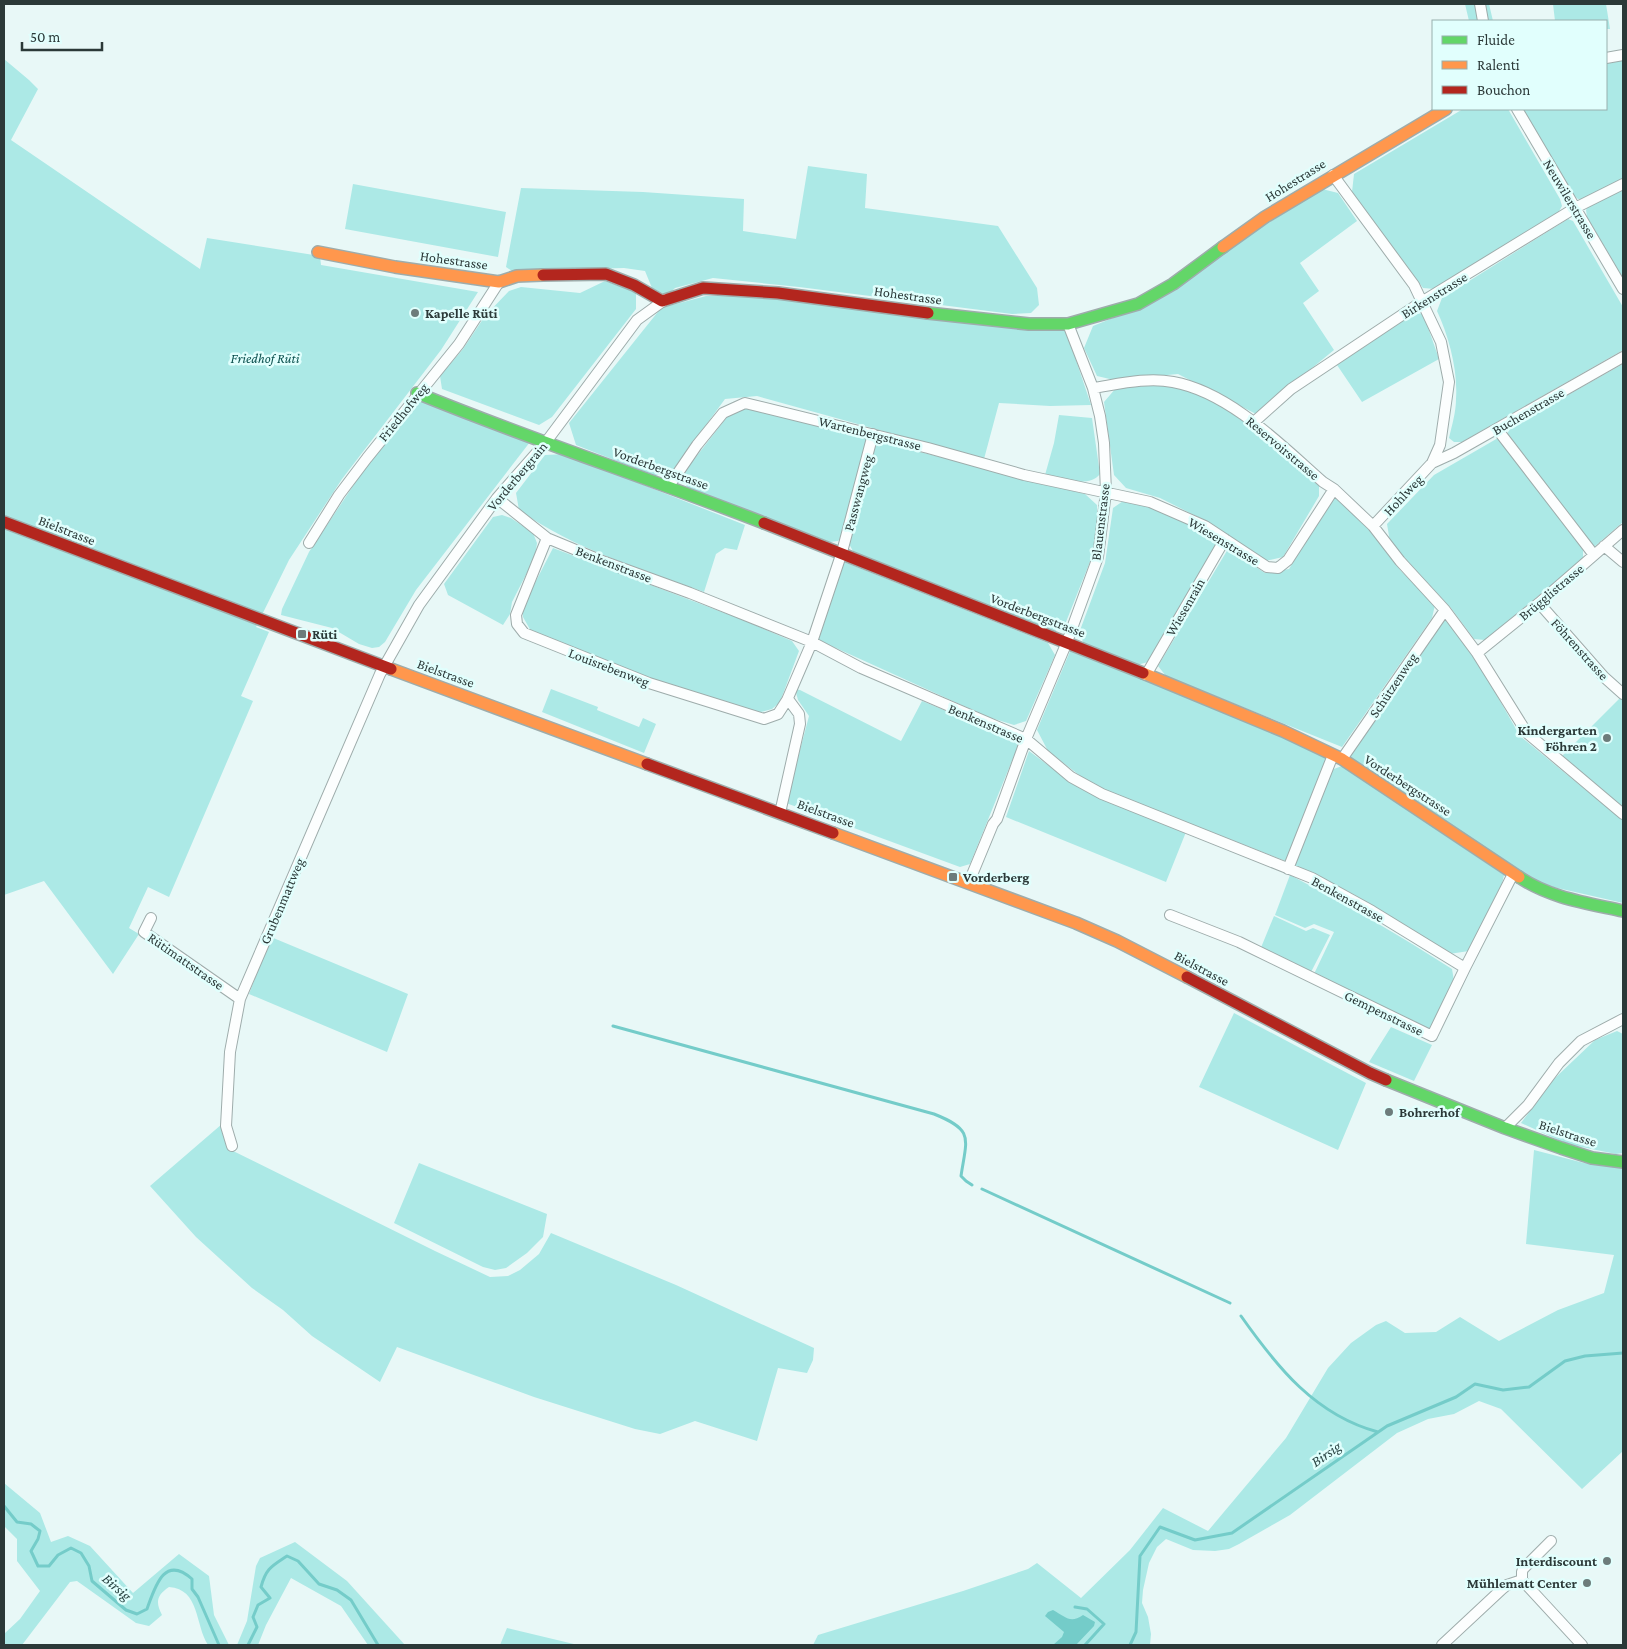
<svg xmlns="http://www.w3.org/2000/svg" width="1627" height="1649" font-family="'Crimson Pro',serif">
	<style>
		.green { fill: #ace9e6 }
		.water { fill: #74ccc9 }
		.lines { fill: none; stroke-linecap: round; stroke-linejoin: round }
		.stream { stroke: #74ccc9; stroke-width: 3 }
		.street-casing { stroke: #9eacab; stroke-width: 12 }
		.fast-casing { stroke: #9eacab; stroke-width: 14 }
		.slow-casing { stroke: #9eacab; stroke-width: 14 }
		.jam-casing { stroke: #9eacab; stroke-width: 14 }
		.street { stroke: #fcfefe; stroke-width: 10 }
		.fast { stroke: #63d668; stroke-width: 11 }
		.slow { stroke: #ff974d; stroke-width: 11 }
		.jam { stroke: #b3261e; stroke-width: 11 }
		.poi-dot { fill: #6d7c7b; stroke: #e1fffd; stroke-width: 2 }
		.labels { text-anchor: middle; stroke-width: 5; stroke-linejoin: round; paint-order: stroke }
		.street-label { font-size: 14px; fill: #2b3938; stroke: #e1fffd }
		.poi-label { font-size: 14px; font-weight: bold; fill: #2b3938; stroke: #e1fffd; text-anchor: start }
		.park-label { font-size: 14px; font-style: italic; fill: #0b514f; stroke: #e1fffd }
		.water-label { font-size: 15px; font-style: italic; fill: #284241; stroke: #e1fffd }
	</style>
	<rect width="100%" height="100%" fill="#e8f8f7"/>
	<path class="green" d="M1465 4H1489L1493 21H1469Z
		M1553 4H1606L1610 29H1606V21H1555Z
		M4 59 29 80 38 89 11 140 200 269 207 238 320 256 321 265 478 292 441 350 342 479 289 560 256 627 269 632 241 696 253 701 169 897 148 887 129 928 139 934 113 974 44 881 4 895Z
		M1623 60V179L1583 199H1578L1573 195 1522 109H1606V63Z
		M1463 109H1508L1560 199 1562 206 1558 213 1435 289 1423 288 1352 192 1354 174Z
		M808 166 867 174 865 208 998 226 1037 288 1039 305 1031 313 1012 314 799 287 713 278 675 288 671 292 664 294 652 288 645 271 624 268 512 271 506 267 521 188 643 192 744 199 743 231 796 239Z
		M353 184 506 212 498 257 345 229Z
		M1322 189 1338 193 1357 221 1300 263 1319 291 1303 303 1334 350 1256 414 1178 374 1114 380 1097 376 1084 348 1093 326 1150 303 1229 248Z
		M1623 189V278L1587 217 1586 210 1589 205Z
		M1568 219 1573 221 1623 307V350L1462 442H1454L1449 438C1452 425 1456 412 1456 399 1458 370 1449 337 1437 311L1442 298Z
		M605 281 636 292V309L552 417 539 425 442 389 440 376 463 349 485 316 509 291 521 287 580 293Z
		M706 296H763L1066 330 1091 405 1050 406 999 403 984 459 757 396 725 399 673 470 655 476 576 445 569 423 661 308Z
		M1423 313 1439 359 1362 402 1337 365 1411 315Z
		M1623 364V522L1594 547 1507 434 1511 427Z
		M1159 385C1168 386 1180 386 1189 390 1240 410 1279 449 1319 485V496L1283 557 1265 561 1212 524 1160 498 1126 488 1114 475 1104 402 1116 388Z
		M419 398 530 442 416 590 385 642 379 647 372 648 359 644 332 628 281 615 282 609 309 552 359 477Z
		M741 408H753L869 438 842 537 838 541 830 542 687 487 682 475 727 417Z
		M1059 415 1092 418 1100 474C1088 489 1062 478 1045 475L1054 443Z
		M1498 438 1583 548V559L1485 640 1474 639 1451 608 1390 542 1387 524 1434 475Z
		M877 441 1085 494 1097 505 1098 525 1101 534 1066 622 1053 633 854 553 848 542Z
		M565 454 745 525 737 550 725 548 716 554 704 592C641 569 574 549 519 510L516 493 545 455Z
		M1334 495 1369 530 1401 571 1435 605 1432 618 1342 747 1166 676 1158 666 1228 549 1265 573 1289 569Z
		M1126 499C1163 509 1187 522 1218 544L1148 662 1137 665 1084 644 1079 633 1105 563 1113 508Z
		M502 515 511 518 533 533 537 543 535 557 512 602 510 614 503 625 448 595 444 584 493 517Z
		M553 548 743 620 792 641 799 651 780 702 772 709 757 713 659 683 532 633 523 617V606Z
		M844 562 1048 643 1055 655 1026 721 1014 725 988 717 816 639Z
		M1445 617 1479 664 1520 736 1593 796 1623 819V903L1540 884 1347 758Z
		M1071 649 1328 755 1288 862 1092 785 1048 751 1037 730Z
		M551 689 598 707 597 710 639 727 643 718 656 724 644 753 542 712Z
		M795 689 800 690 901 741 922 701 1020 741 970 864 960 867 786 803 809 716 798 700Z
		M1621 697 1623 698V807L1562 756Z
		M1029 751 1072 783 1186 832 1166 882 1006 817Z
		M1342 766 1504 875 1502 884 1469 951 1449 954 1355 895 1294 865 1331 770Z
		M1290 875C1346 904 1399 935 1452 969L1454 981 1431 1031 1314 974 1334 932 1314 924 1305 928 1275 915Z
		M1274 916 1306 931 1313 928 1330 935 1310 974 1260 950Z
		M271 937 408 994 387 1052 249 994Z
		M1234 1013 1366 1083 1338 1150 1199 1087Z
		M1391 1027 1432 1045 1414 1081 1369 1062Z
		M1617 1031 1623 1034V1153L1616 1154 1567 1144 1521 1123 1554 1079 1595 1040Z
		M222 1124 227 1148 435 1251 490 1277 508 1276 520 1270 539 1254 551 1233 676 1285 814 1348 813 1360 807 1373 778 1368 757 1441 695 1421 660 1434 635 1429 534 1397 397 1347 380 1382 312 1336 283 1310 252 1288 196 1237 150 1186Z
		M1534 1150 1584 1163 1623 1168V1451L1582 1489 1501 1409 1479 1401 1454 1414 1428 1419 1397 1433 1290 1515 1239 1544 1229 1549 1215 1551 1193 1550 1166 1539 1157 1547 1149 1563 1143 1590 1142 1603 1148 1617 1151 1634 1150 1645H813L818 1635 963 1591 1028 1569 1037 1563 1081 1598 1130 1550 1163 1508 1208 1531 1286 1438 1328 1368 1351 1343 1376 1325 1386 1321 1405 1333 1436 1332 1460 1317 1499 1341 1558 1310 1604 1293 1614 1255 1526 1244Z
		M419 1163 547 1214 543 1237 527 1253 506 1268 495 1270 483 1267 394 1223Z
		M4 1483 40 1513 51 1542 68 1536 90 1546 133 1593 179 1554 209 1576 214 1615 229 1645H208C195 1625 200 1589 169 1587 157 1595 155 1602 162 1615L149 1626 136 1623 77 1581 70 1582 22 1645H4V1634L20 1619 40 1591 17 1561V1539L4 1526Z
		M295 1542 347 1581 405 1645H368L341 1606 291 1578 266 1625 258 1645H237L247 1621 256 1566 260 1558Z
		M507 1628 578 1645H500Z"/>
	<path class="water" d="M1053 1610C1066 1617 1070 1624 1083 1615L1095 1622 1094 1626 1076 1645H1053L1062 1637 1064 1632 1045 1616 1048 1612Z"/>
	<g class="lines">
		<path class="stream" d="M613 1026 934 1114C974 1130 967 1137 961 1176L966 1181 972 1185
			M982 1189 1230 1303
			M1241 1316C1277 1367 1315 1415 1378 1432
			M4 1506 17 1522 31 1524 40 1531 38 1539 31 1551 38 1566H49L58 1555 71 1548 81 1553 89 1566 92 1581 126 1610 137 1614 147 1609C155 1587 164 1554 192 1579V1589L198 1597 219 1645
			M1075 1607 1087 1609 1104 1624 1085 1645
			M248 1645 257 1627 253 1617 258 1605 270 1598 261 1587C266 1568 272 1566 287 1556L298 1561 319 1584 337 1590 351 1600 378 1645
			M1130 1645 1136 1632 1140 1556 1160 1527 1195 1540 1232 1533 1387 1426 1456 1397 1475 1384 1503 1390 1529 1387 1565 1361 1585 1356 1623 1353"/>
		<defs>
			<path id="street" d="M1480 4 1483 21
				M1606 58 1623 55
				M1517 109 1623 289
				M1333 175 1414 285 1441 342 1449 382 1440 445 1432 463 1373 526 1400 561 1445 610 1477 653 1527 733 1623 814
				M1093 388C1119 384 1147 377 1173 382 1229 392 1281 445 1323 482L1334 489 1373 526
				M1254 422 1291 389 1423 301 1575 208 1623 184
				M1497 429 1594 555
				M1432 463 1454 453 1623 357
				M669 486 697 445 723 413 745 403 928 448 1024 475 1150 502 1205 526 1267 567 1278 568 1288 560 1334 489
				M497 498 547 538 605 562 690 593 812 642 861 668 1026 739 1071 777 1102 794 1312 878 1372 911 1465 968
				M547 538 516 615 517 624 524 633 649 683 764 719 778 714 787 700 812 642 842 552 873 434
				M309 543 339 495 367 458 459 344 499 282
				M1604 546 1623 562
				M1539 603 1604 677 1623 694
				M1477 653 1539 603 1623 530
				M1146 675 1225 539
				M1342 759 1445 610
				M780 813 800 724 799 714 788 699
				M1288 869 1333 755
				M969 882 993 824 997 819 1026 739 1067 642 1098 557 1106 492 1104 443 1100 416 1093 388 1068 324
				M1170 915 1239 942 1432 1036 1465 968 1513 874
				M151 918 144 932 240 999
				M1505 1128 1528 1105 1559 1063 1581 1041 1623 1019
				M232 1146 226 1126 230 1052 240 999 380 674 419 605 497 498 546 442 637 320 666 299
				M1522 1580 1582 1645
				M1442 1645 1502 1589 1507 1585 1522 1580V1572L1523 1569 1551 1541"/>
			<path id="fast" d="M928 313 1029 324H1068L1138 304 1173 284 1223 247
				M417 393C531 440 649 478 764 523
				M1519 877C1550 898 1587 903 1623 911
				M1386 1080 1505 1128 1561 1148 1592 1158 1623 1162"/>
			<path id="slow" d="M1223 247 1265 217 1446 109
				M318 252 395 267 499 282 517 276 543 275
				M391 669 647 764
				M1143 673 1283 731 1342 759 1519 877
				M833 833 1076 923 1117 941 1187 977"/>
			<path id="jam" d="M543 275 606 274 634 285 662 301 703 288 778 293 928 313
				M4 522 391 669
				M764 523 1143 673
				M647 764 833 833
				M1187 977 1370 1073 1386 1080"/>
		</defs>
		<use href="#street" class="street-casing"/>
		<use href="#fast" class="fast-casing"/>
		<use href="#slow" class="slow-casing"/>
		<use href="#jam" class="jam-casing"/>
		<use href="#street" class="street"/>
		<use href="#fast" class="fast"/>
		<use href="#slow" class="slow"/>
		<use href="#jam" class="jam"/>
	</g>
	<g class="poi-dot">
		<circle cx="415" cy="313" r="5"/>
		<rect x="297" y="629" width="10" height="10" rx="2.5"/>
		<circle cx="1607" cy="738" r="5"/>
		<rect x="948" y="872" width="10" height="10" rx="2.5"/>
		<circle cx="1389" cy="1112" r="5"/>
		<circle cx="1607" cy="1561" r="5"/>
		<circle cx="1587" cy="1583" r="5"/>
	</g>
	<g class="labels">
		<g class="street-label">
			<text transform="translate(1295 180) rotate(-32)" y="5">Hohestrasse</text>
			<text transform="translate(1570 199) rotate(59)" y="5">Neuwilerstrasse</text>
			<text transform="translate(454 260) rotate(8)" y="5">Hohestrasse</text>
			<text transform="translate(908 295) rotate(8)" y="5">Hohestrasse</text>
			<text transform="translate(1434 295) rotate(-32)" y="5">Birkenstrasse</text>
			<text transform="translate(1528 411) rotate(-30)" y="5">Buchenstrasse</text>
			<text transform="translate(403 412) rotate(-51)" y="5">Friedhofweg</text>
			<text transform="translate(870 433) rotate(14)" y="5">Wartenbergstrasse</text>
			<text transform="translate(1283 448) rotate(40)" y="5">Reservoirstrasse</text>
			<text transform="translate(661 468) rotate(20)" y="5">Vorderbergstrasse</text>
			<text transform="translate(517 476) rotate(-50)" y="5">Vorderbergrain</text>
			<text transform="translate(858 493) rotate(-75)" y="5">Passwangweg</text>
			<text transform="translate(1403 495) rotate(-47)" y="5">Hohlweg</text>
			<text transform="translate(1100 522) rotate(-83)" y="5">Blauenstrasse</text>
			<text transform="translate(67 530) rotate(21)" y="5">Bielstrasse</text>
			<text transform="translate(1224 541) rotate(31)" y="5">Wiesenstrasse</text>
			<text transform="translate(614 564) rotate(21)" y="5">Benkenstrasse</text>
			<text transform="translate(1551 592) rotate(-40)" y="5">Brügglistrasse</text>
			<text transform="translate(1185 607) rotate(-60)" y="5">Wiesenrain</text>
			<text transform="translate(1038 615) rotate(21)" y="5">Vorderbergstrasse</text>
			<text transform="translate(1580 649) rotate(48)" y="5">Föhrenstrasse</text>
			<text transform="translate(609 667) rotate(21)" y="5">Louisrebenweg</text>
			<text transform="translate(446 673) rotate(20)" y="5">Bielstrasse</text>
			<text transform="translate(1393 685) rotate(-56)" y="5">Schützenweg</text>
			<text transform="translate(986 723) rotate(23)" y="5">Benkenstrasse</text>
			<text transform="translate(1408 785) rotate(33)" y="5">Vorderbergstrasse</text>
			<text transform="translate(826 813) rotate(20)" y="5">Bielstrasse</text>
			<text transform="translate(1348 899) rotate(29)" y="5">Benkenstrasse</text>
			<text transform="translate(282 901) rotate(-67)" y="5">Grubenmattweg</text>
			<text transform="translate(186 961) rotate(35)" y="5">Rütimattstrasse</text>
			<text transform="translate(1202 968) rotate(28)" y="5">Bielstrasse</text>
			<text transform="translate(1384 1013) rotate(26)" y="5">Gempenstrasse</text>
			<text transform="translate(1568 1133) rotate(18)" y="5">Bielstrasse</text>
		</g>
		<g class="poi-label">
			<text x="425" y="318">Kapelle Rüti</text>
			<text x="312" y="639">Rüti</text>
			<text x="1597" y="735" text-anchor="end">Kindergarten<tspan x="1597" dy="16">Föhren 2</tspan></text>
			<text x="963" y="882">Vorderberg</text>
			<text x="1399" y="1117">Bohrerhof</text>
			<text x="1597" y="1566" text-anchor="end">Interdiscount</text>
			<text x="1577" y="1588" text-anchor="end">Mühlematt Center</text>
		</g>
		<g class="park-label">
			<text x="265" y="363">Friedhof Rüti</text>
		</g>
		<g class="water-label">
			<text transform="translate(1326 1454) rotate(-35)" y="5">Birsig</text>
			<text transform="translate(117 1587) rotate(41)" y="5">Birsig</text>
		</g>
	</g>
	<rect width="1627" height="1649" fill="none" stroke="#2b3938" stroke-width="10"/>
	<rect x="1432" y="20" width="175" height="90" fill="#e1fffd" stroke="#98b0ae"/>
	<rect x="1442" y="36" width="25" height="8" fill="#63d668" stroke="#98b0ae"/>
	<text x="1477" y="45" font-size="15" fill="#2b3938">Fluide</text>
	<rect x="1442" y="61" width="25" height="8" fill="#ff974d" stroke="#98b0ae"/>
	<text x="1477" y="70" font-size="15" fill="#2b3938">Ralenti</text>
	<rect x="1442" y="86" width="25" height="8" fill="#b3261e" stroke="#98b0ae"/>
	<text x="1477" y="95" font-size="15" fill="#2b3938">Bouchon</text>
	<path d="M22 42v8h80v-8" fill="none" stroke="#2b3938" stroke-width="2.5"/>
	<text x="30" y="42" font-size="15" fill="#2b3938" stroke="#e1fffd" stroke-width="4" paint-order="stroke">50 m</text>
</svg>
